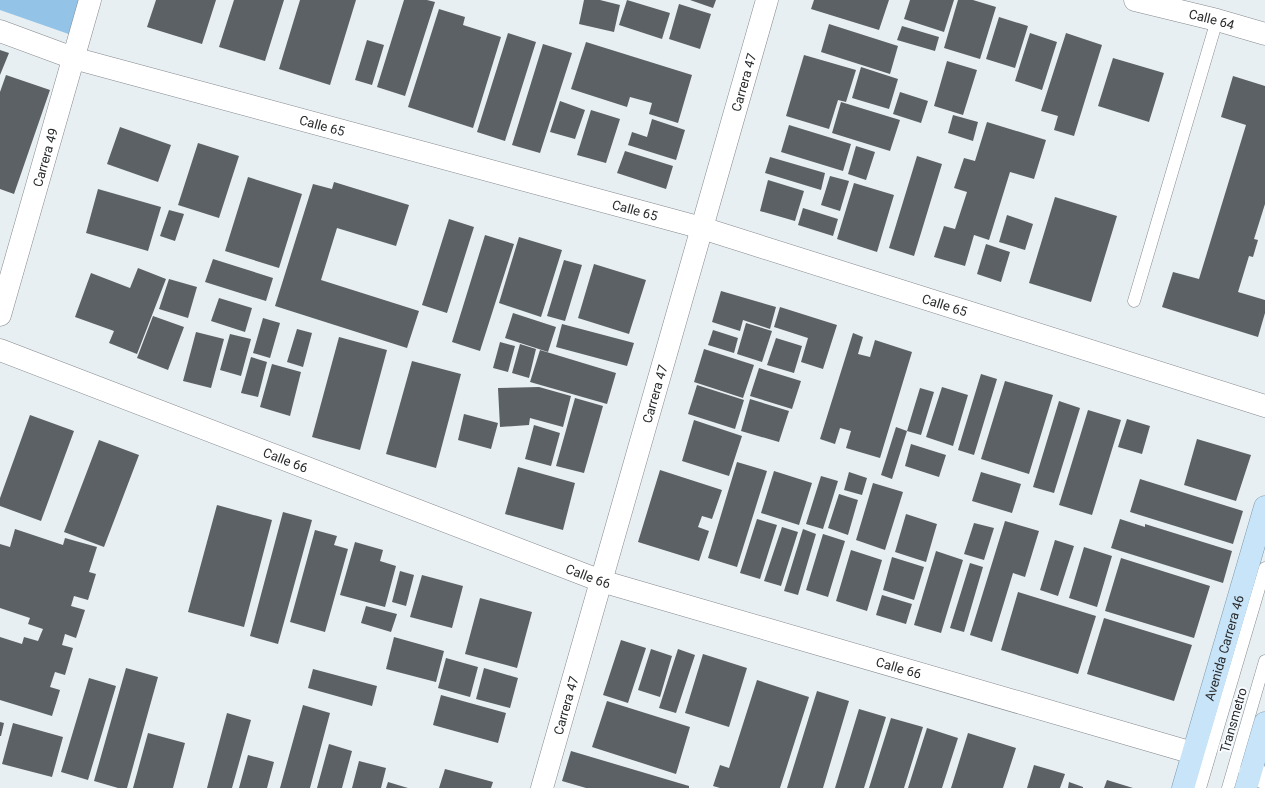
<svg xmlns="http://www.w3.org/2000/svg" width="1265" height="788" font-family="Roboto,sans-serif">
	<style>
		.green { fill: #93c3e6 }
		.building { fill: #5c6165 }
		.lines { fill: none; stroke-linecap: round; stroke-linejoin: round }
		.lane-casing { stroke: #83888c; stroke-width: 13 }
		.street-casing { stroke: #83888c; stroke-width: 23 }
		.secondary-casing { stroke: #83888c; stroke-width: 23 }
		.primary-casing { stroke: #7998ae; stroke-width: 23 }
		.lane { stroke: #fff; stroke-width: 12 }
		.street { stroke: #fff; stroke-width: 22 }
		.secondary { stroke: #fff; stroke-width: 22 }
		.primary { stroke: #c8e4f8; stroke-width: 22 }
		.labels { text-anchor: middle; stroke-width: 4; stroke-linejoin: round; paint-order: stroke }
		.street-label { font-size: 13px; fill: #292b2d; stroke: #f8fbfe }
	</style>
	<rect width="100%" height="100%" fill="#e8eff3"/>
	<path class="green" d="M0 0H89L80 38 0 10Z"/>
	<path class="building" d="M156 0H216L202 44 147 27Z
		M234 0H284L265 61 219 47Z
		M300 0H356L330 85 279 69Z
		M404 0H427L435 2 405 96 377 87Z
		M584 0H600L620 5 614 32 579 24Z
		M627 0 670 13 662 39 619 25Z
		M690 0H716L713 8Z
		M814 0H889L879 30 811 9Z
		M910 0H954L944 32 904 19Z
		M958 0H973L996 7 980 59 944 48Z
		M679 4 711 14 700 49 669 39Z
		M439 9 465 17 463 25 501 37 473 128 408 107Z
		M999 17 1028 26 1015 68 986 59Z
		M829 24 898 46 890 74 821 52Z
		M902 26 939 37 935 51 897 40Z
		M508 33 536 42 505 141 477 132Z
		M1030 33 1057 42 1042 90 1015 81Z
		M1066 33 1102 45 1074 136 1054 130 1058 116 1041 111Z
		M367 40 384 45 372 85 355 80Z
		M586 42 692 75 678 123 649 114 652 103 630 97 627 107 571 89Z
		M543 44 572 53 540 153 512 145Z
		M0 50 9 53 0 75Z
		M804 55 856 70 846 102 838 100 829 129 786 116Z
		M1113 58 1164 73 1149 122 1098 106Z
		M947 61 977 70 963 115 934 106Z
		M861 67 898 79 889 109 852 98Z
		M6 75 50 90 14 194 0 189V92Z
		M1233 76 1265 86V204L1254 239 1258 240 1253 257 1249 256 1238 292 1265 300V313L1258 337 1162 307 1173 272 1199 279 1246 125 1221 117Z
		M900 92 928 101 921 123 893 114Z
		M560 101 585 110 575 139 550 132Z
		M841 102 900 120 890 151 832 133Z
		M591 110 620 119 606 163 577 155Z
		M953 115 978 122 973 141 948 133Z
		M652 119 685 130 676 160 628 145 632 132 647 137Z
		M987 122 1046 140 1034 179 1010 172 989 240 974 235 965 266 934 257 944 226 955 229 967 192 954 188 964 158 975 161Z
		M789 125 851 144 843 171 781 152Z
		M120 127 171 145 158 182 107 164Z
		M198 143 239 156 219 218 178 205Z
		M856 146 875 152 866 180 848 174Z
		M625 151 673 166 666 189 617 173Z
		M917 156 942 164 914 256 889 248Z
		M770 157 825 173 821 190 765 173Z
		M830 176 849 181 840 211 821 205Z
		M248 177 302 194 279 268 225 251Z
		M768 180 804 191 795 221 760 211Z
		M334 182 409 205 396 246 337 228 321 280 419 311 407 348 275 306 313 184 332 189Z
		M854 183 894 195 877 252 837 239Z
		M98 189 161 207 148 251 86 233Z
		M1055 197 1117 216 1091 302 1029 283Z
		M803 208 838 219 833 236 798 225Z
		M169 210 184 214 175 241 160 236Z
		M1007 215 1033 224 1025 250 999 242Z
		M449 219 474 227 447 313 422 305Z
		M485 235 514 244 480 351 452 342Z
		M519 237 562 250 541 317 499 303Z
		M986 244 1010 252 1001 282 977 274Z
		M213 259 273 278 266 301 205 282Z
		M564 260 582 265 565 321 547 316Z
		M594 264 646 280 629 334 578 318Z
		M138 268 166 279 137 354 109 343 114 331 75 317 91 273 130 288Z
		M169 279 197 287 188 318 159 309Z
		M721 291 776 307 770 329 743 320 740 331 712 322Z
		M219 298 252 308 245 332 211 321Z
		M780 307 837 325 823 369 801 362 808 338 774 327Z
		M513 313 556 327 548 352 505 338Z
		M153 316 184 327 168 370 137 358Z
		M263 318 280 323 270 358 253 353Z
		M746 323 772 331 762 362 737 354Z
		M562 324 634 343 627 366 556 347Z
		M297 329 312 333 303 367 287 362Z
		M713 330 738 338 734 353 708 345Z
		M196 332 224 339 211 388 183 381Z
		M853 333 863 337 858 354 870 357 875 340 912 352 880 458 846 448 851 431 840 428 835 444 820 439Z
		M230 334 251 339 241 376 220 370Z
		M339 337 387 350 360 450 312 437Z
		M776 338 802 346 794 373 767 365Z
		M500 342 515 346 508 372 493 368Z
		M520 344 536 349 529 378 512 373Z
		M704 349 754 365 743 398 694 382Z
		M540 350 616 373 607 404 530 382Z
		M251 357 267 362 258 397 241 393Z
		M412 361 461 374 436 468 386 454Z
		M272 364 301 372 290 416 260 407Z
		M759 368 801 381 792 409 750 396Z
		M981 374 997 379 974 455 958 450Z
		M1005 381 1053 395 1029 474 981 459Z
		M697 385 744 400 735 429 688 414Z
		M539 387 571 396 563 427 530 418 529 425 500 427 498 388Z
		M942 387 968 395 953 446 926 437Z
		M920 388 934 392 921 435 907 431Z
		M575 398 603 406 584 473 556 466Z
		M750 399 789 411 779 442 741 431Z
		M1059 401 1080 408 1054 493 1033 487Z
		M1088 410 1121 420 1092 515 1059 505Z
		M464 414 498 423 491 449 458 440Z
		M30 415 74 431 41 521 0 506V498Z
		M1127 419 1150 426 1142 454 1118 447Z
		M694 420 742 436 729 476 682 461Z
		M534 425 560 433 551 466 525 459Z
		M896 427 907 431 892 479 881 475Z
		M1197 439 1251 455 1236 501 1184 485Z
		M99 440 139 455 104 547 64 532Z
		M911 444 946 455 939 477 905 466Z
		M737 462 767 471 737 567 708 558Z
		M518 467 575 483 563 530 505 514Z
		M660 470 722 490 712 519 702 516 698 527 709 531 699 561 638 542Z
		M774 471 812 483 799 525 761 513Z
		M849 472 867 478 862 495 844 490Z
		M981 472 1021 484 1012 513 972 501Z
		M821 476 838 481 823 529 806 524Z
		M1140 479 1243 511 1233 544 1130 512Z
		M873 483 903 492 885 550 856 540Z
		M839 494 858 500 848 535 828 528Z
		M217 505 272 520 244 627 188 612Z
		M283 512 312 520 278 644 250 636Z
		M906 514 937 524 926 562 895 552Z
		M757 519 777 525 760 579 740 573Z
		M1120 519 1145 527V524L1232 551 1223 583 1111 548Z
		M1005 521 1039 531 1025 577 1013 573 992 642 970 635Z
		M974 523 994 528 984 560 964 554Z
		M782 527 798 532 781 586 764 581Z
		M15 529 63 545 65 538 97 547 89 572 96 574 88 600 74 596 71 606 85 610 76 638 65 634 62 645 73 648 65 675 55 672 50 687 60 690 52 716 0 700V637L22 644 24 637 38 641 43 629 28 624 30 618 0 608V544L10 547Z
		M803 529 816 534 798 595 784 591Z
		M315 530 337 536 334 545 348 549 325 632 290 622Z
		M823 534 845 541 828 597 806 590Z
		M1055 540 1074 546 1058 596 1040 590Z
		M355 542 383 550 380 561 396 566 385 607 340 595Z
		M1084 547 1112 556 1097 607 1069 598Z
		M851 550 882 560 867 611 836 601Z
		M936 551 963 560 941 633 914 625Z
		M892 557 924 567 914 600 883 590Z
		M1121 558 1210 586 1194 638 1105 611Z
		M970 563 983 567 964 632 950 628Z
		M400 571 414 575 406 606 392 602Z
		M422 575 463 586 452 628 410 617Z
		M1018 592 1096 616 1078 674 1001 650Z
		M882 595 912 604 906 624 876 615Z
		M480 598 532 612 517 668 465 654Z
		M366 606 397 614 391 632 361 623Z
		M1104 618 1192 645 1174 701 1087 674Z
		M394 637 444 651 436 682 386 669Z
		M621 640 646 648 628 703 603 695Z
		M651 649 672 656 660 697 638 690Z
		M678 649 695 655 676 713 659 708Z
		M703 654 747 668 729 727 685 713Z
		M446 658 478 667 470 697 438 688Z
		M126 668 158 677 127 788H118L94 781Z
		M484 668 518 678 510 708 476 699Z
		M313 669 377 686 372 706 308 688Z
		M89 678 116 686 88 780 61 772Z
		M757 680 809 697 780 788H720L713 786 720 765 729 768Z
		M817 691 849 701 823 788H787Z
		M441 695 506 713 498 743 433 725Z
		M607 701 690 727 676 774 592 747Z
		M303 705 330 713 310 788H280Z
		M859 709 886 717 864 788H835Z
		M227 713 251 720 232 788H207Z
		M891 718 923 727 904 788H869Z
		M0 722 4 723 1 736H0Z
		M13 723 63 737 52 777 2 764Z
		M927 728 958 738 942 788H908Z
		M148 733 185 743 173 788H133Z
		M968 733 1016 748 1003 788H951Z
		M329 744 352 751 342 788H317Z
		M571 751 689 786V788H586L562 781Z
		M248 755 274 762 267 788H239Z
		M359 761 386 768 381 788H352Z
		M1034 765 1065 774 1060 788H1027Z
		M445 769 493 782 491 788H439Z
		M1107 780 1133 788H1104Z
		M388 782 408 788H386Z
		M1069 782 1083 787V788H1068Z"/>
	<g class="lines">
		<defs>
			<path id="lane" d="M1134 301 1217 20
				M1200 788 1265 568
				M1228 788 1265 661"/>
			<g id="street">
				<path id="s1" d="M1135 0 1217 20 1265 34"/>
				<path id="s2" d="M0 31 73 58 702 228 1265 406"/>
				<path id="s3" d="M0 315 90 0"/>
				<path id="s4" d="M0 350 601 581 1193 753"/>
				<path d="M1250 773 1265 778"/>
			</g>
			<g id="secondary">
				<path id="s5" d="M542 788 767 0"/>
			</g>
			<g id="primary">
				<path id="s6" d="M1183 788 1265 507"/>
				<path d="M1246 788 1265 723"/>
			</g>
		</defs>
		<use href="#lane" class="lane-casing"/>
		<use href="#street" class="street-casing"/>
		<use href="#secondary" class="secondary-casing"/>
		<use href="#primary" class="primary-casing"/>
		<use href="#lane" class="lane"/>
		<use href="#street" class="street"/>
		<use href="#secondary" class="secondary"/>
		<use href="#primary" class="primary"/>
	</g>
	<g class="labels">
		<g class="street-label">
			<text dy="5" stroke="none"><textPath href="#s1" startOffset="79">Calle 64</textPath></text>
			<text dy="5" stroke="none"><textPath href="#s5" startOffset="734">Carrera 47</textPath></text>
			<text dy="5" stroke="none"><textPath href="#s2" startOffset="336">Calle 65</textPath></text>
			<text dy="5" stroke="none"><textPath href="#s3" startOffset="164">Carrera 49</textPath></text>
			<text dy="5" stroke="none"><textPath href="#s2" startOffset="660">Calle 65</textPath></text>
			<text dy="5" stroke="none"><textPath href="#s2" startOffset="984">Calle 65</textPath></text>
			<text dy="5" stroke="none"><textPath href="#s5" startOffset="410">Carrera 47</textPath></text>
			<text dy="5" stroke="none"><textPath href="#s4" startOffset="306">Calle 66</textPath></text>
			<text dy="5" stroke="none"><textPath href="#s4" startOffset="630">Calle 66</textPath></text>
			<text dy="5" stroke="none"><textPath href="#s6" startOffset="146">Avenida Carrera 46</textPath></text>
			<text dy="5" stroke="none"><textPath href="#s4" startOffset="954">Calle 66</textPath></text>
			<text dy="5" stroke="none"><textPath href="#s5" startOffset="86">Carrera 47</textPath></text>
			<text transform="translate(1233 720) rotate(-74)" y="5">Transmetro</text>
		</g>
	</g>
</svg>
